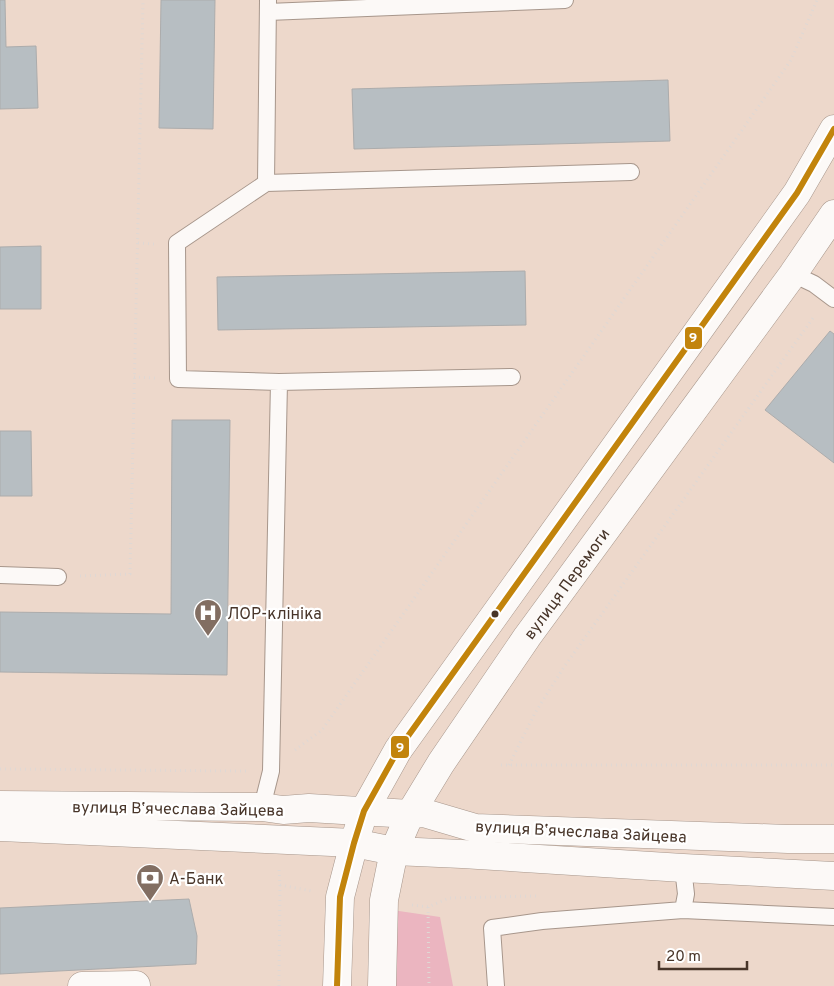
<svg xmlns="http://www.w3.org/2000/svg" width="834" height="986" font-family="Overpass,sans-serif">
	<style>
		.green { fill: #ebb5c0 }
		.building { fill: #b7bec2; stroke: #acacac }
		.lines { fill: none; stroke-linecap: round; stroke-linejoin: round }
		.lane-casing { stroke: #a7968b; stroke-width: 18 }
		.street-casing { stroke: #a7968b; stroke-width: 29 }
		.secondary-casing { stroke: #a7968b; stroke-width: 29 }
		.path { stroke: #dfd8d4; stroke-width: 3; stroke-dasharray: 1 4; stroke-linecap: butt }
		.lane { stroke: #fcf9f7; stroke-width: 16 }
		.street { stroke: #fcf9f7; stroke-width: 28 }
		.secondary { stroke: #fcf9f7; stroke-width: 28 }
		.bus-1-casing { stroke: #fff; stroke-width: 10 }
		.bus-1 { stroke: #c2840c; stroke-width: 6 }
		.bus-dot { fill: #483529; stroke: #fff; stroke-width: 2 }
		.labels { text-anchor: middle; stroke-width: 4.5; stroke-linejoin: round; paint-order: stroke }
		.street-label { font-size: 16px; fill: #483529; stroke: #fff }
		.poi-label { font-size: 16px; fill: #483529; stroke: #fff; text-anchor: start }
		.line-badge { stroke: #fff; stroke-width: 2 }
		.badge-label { font-size: 14px; text-anchor: middle; font-weight: bold; fill: #fff }
	</style>
	<rect width="100%" height="100%" fill="#edd8cb"/>
	<path class="green" d="M392 910 440 917 453 986H392Z"/>
	<path class="building" d="M0 0H5L6 47 36 46 38 108 0 109Z
		M161 0H215L213 129 159 128Z
		M668 80 670 141 354 149 352 89Z
		M41 246V309H0V247Z
		M525 271 526 325 218 330 217 277Z
		M830 331 834 334V463L765 410Z
		M172 420H230L227 675 0 672V612L171 614Z
		M0 431H31L32 496H0Z
		M189 899 197 936 196 964 0 974V908Z"/>
	<g class="lines">
		<defs>
			<path id="lane" d="M268 12 565 0
				M266 183 631 172
				M793 274 814 284 834 299
				M279 382 512 377
				M0 575 58 577
				M262 807 271 771 279 382 178 379 177 243 266 183 268 0
				M683 910 686 894 683 868
				M496 986 492 928 542 921 683 910 834 917"/>
			<path id="street" d="M82 986 136 985V986"/>
			<g id="secondary">
				<path d="M0 805 262 807 283 810 309 808 410 814 424 813 475 828 788 839H834"/>
				<path d="M0 827 354 843 394 851 462 854 683 868 834 876"/>
				<path d="M337 986 340 897 354 843 364 811 398 750 797 193 834 129"/>
				<path id="s1" d="M382 986 384 900 394 851 410 814 441 763 527 637 793 274 834 214"/>
			</g>
		</defs>
		<use href="#lane" class="lane-casing"/>
		<use href="#street" class="street-casing"/>
		<use href="#secondary" class="secondary-casing"/>
		<path class="path" d="M138 243 154 244
			M134 377 155 378
			M80 576 130 574 143 0
			M295 750 322 730 791 60 817 0
			M501 765H834
			M509 765 535 713 564 667 813 318
			M0 769 247 771
			M280 885 312 891
			M412 905 428 907 449 898 536 896
			M428 907 429 986
			M279 986 280 885 279 868"/>
		<use href="#lane" class="lane"/>
		<use href="#street" class="street"/>
		<use href="#secondary" class="secondary"/>
		<defs>
			<path id="bus-1" d="M337 986 340 897 354 843 364 811 398 750 797 193 834 129"/>
		</defs>
		<use href="#bus-1" class="bus-1-casing"/>
		<use href="#bus-1" class="bus-1"/>
	</g>
	<defs>
		<symbol id="hospital-pin" viewBox="-11 -11 22 30"><path d="M0 17L-7.5 6A9.5 9.5 0 1 1 7.5 6Z" fill="#826e62" stroke="#fff"/><path d="M-5-5h3v3.5h4V-5h3V5h-3V1.5h-4V5h-3Z" fill="#fff"/></symbol>
		<symbol id="bank-pin" viewBox="-11 -11 22 30"><path d="M0 17L-7.5 6A9.5 9.5 0 1 1 7.5 6Z" fill="#826e62" stroke="#fff"/><path d="M-6-4H6V4H-6ZM0-2.3a2.3 2.3 0 1 0 0 4.6a2.3 2.3 0 1 0 0-4.6Z" fill="#fff"/></symbol>
	</defs>
	<g fill-rule="evenodd">
		<use href="#hospital-pin" x="192" y="597" width="32" height="43"/>
		<use href="#bank-pin" x="134" y="862" width="32" height="43"/>
	</g>
	<circle class="bus-dot" cx="495" cy="614" r="4.5"/>
	<g class="labels">
		<g class="street-label">
			<text dy="6" stroke="none"><textPath href="#s1" startOffset="455">вулиця Перемоги</textPath></text>
			<text transform="translate(178 808) rotate(1)" y="6">вулиця Вʼячеслава Зайцева</text>
			<text transform="translate(581 831) rotate(3)" y="6">вулиця Вʼячеслава Зайцева</text>
		</g>
		<g class="poi-label">
			<text x="227" y="619">ЛОР-клініка</text>
			<text x="169" y="884">А-Банк</text>
		</g>
	</g>
	<g class="line-badge">
		<rect x="684" y="326" width="19" height="24" rx="5" fill="#c2840c"/>
		<rect x="390" y="735" width="20" height="24" rx="5" fill="#c2840c"/>
	</g>
	<g class="badge-label">
		<text x="693" y="342">9</text>
		<text x="400" y="752">9</text>
	</g>
	<path d="M659 961v8h88v-8" fill="none" stroke="#483529" stroke-width="2.5"/>
	<text x="666" y="961" font-size="15" fill="#483529" stroke="#ffffff" stroke-width="4" paint-order="stroke">20 m</text>
</svg>
